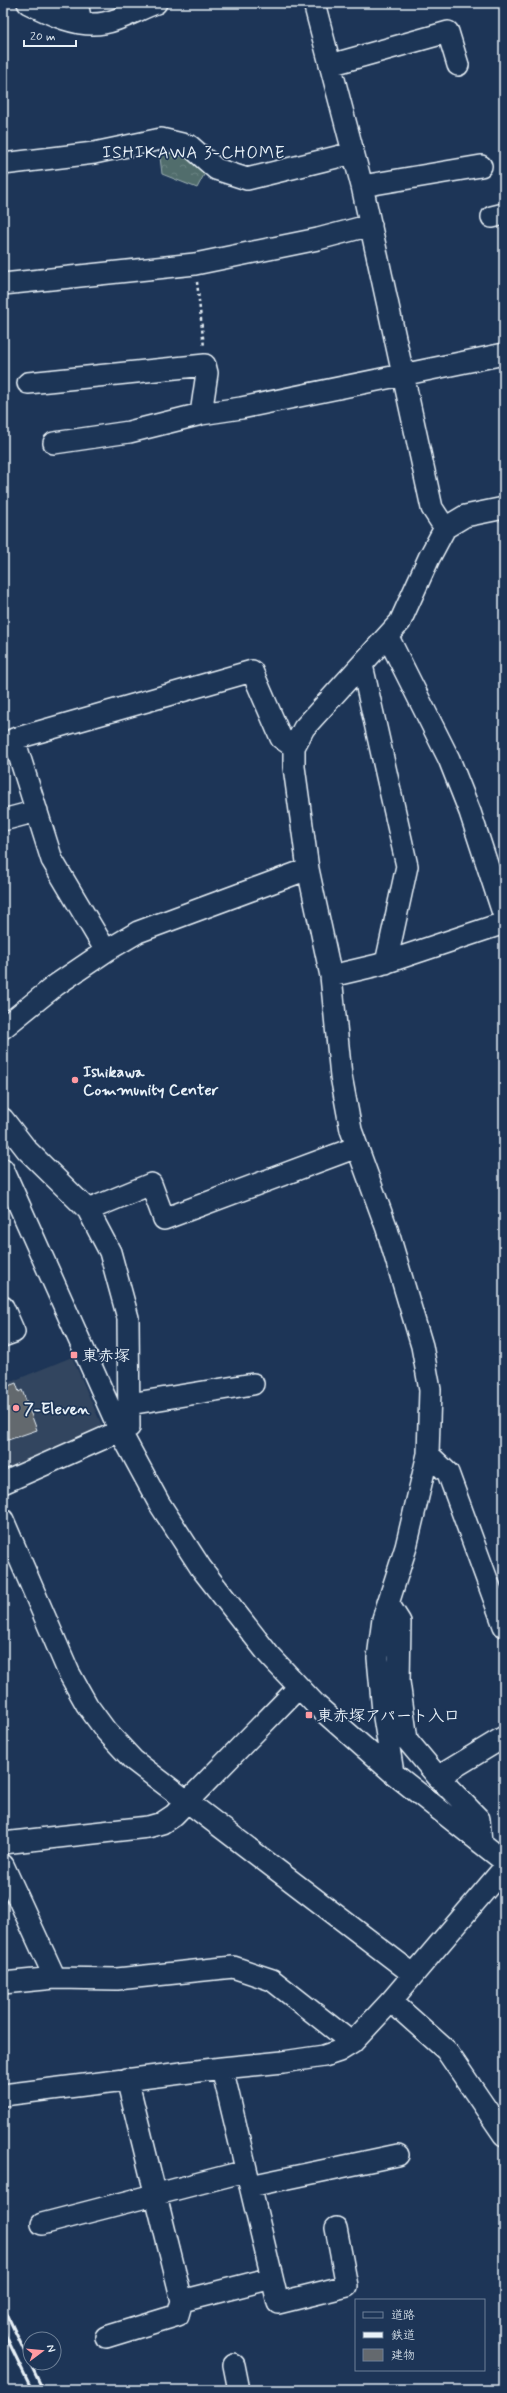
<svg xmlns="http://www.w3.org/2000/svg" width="507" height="2393" font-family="Mynerve,'Klee One',sans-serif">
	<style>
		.built { fill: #32455e }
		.forest { fill: url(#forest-crowns); stroke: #9cafb2 }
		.building { fill: #64696e; stroke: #e8f1f8 }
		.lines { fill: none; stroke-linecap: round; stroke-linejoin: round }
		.minor-casing { stroke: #e8f1f8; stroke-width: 24 }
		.path { stroke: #e8f1f8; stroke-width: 2.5; stroke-dasharray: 3 3; stroke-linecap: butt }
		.minor { stroke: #1d3557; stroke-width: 21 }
		.rail { stroke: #e8f1f8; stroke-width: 3 }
		.poi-dot { fill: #ff9aa2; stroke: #1d3557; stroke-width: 1.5 }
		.labels { text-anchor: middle; stroke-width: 3.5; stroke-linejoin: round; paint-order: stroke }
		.poi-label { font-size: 16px; font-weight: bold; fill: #e8f1f8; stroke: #1d3557; text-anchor: start }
		.neighbourhood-label { font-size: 17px; letter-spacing: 1px; fill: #e8f1f8; stroke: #1d3557 }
	</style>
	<defs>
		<pattern id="forest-crowns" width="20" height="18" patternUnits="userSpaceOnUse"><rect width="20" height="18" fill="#516d6c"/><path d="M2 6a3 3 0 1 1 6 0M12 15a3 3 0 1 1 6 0" fill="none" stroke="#6a8282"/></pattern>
	</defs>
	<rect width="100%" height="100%" fill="#1d3557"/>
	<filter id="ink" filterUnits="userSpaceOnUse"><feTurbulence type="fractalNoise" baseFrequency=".025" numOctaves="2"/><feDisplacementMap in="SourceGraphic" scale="8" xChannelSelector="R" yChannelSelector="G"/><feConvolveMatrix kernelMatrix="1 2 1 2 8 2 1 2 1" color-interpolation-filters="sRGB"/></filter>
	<g filter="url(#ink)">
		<path class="built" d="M72 1357 102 1426 96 1433 3 1474V1385Z"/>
		<path class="forest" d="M159 149 185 151 206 171 197 188 162 174Z"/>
		<path class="building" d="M16 1383 19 1392 22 1390 37 1430 8 1440 3 1425V1388Z"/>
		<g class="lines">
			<defs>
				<path id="minor" d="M28 3C50 14 78 28 104 23 121 20 139 9 156 3
					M77 3 81 22
					M314 3 362 186 432 508 445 528
					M330 65 448 32 458 65
					M3 164 94 153 161 139 190 146 216 169 247 179 353 153
					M362 186 481 166
					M492 217 504 214
					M3 284 195 264 318 239 371 225
					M28 383 205 365 207 373 201 414
					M54 443 129 432 201 414 241 408 504 354
					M388 637 449 759 470 812 504 916
					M362 665 407 866 386 963
					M3 820 37 811
					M308 869 331 976 341 1076 351 1130 387 1229 422 1346 430 1390 428 1454 406 1547 383 1619 378 1658 383 1711 393 1773
					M106 951 52 860 14 739 252 671 281 738 294 747
					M331 976 378 965 504 923
					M3 1028 56 985 106 951 138 932 308 869 294 767V747L304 728 400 622 429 558 445 528 465 516 504 508
					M3 1119 27 1150 88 1210 110 1252 128 1318 129 1427 3 1483
					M3 1169 120 1431 159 1503 201 1568 269 1655 316 1705 393 1773 504 1861
					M88 1210 151 1184 164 1219 357 1147
					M3 1307 14 1332 3 1336
					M129 1404 253 1384
					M428 1454 448 1473 504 1626
					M3 1520 69 1673 87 1705 106 1731 133 1760 413 1974
					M388 1603 400 1622 399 1682 407 1740 438 1777 479 1819 481 1843
					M438 1777 504 1737
					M3 1843 148 1827 162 1823 174 1815 298 1688
					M3 1865 55 1978 117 1979 233 1967 272 1980 352 2043
					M3 1983 55 1978
					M391 2001 446 2050 504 2135
					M222 2068 278 2303 347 2286 336 2228
					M3 2095 222 2068 283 2062 324 2056 339 2051 352 2043 391 2001 504 1868
					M250 2186 398 2155
					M42 2224 246 2171
					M182 2301 272 2278
					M106 2337 178 2315 182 2301 127 2079
					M234 2365 239 2390"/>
			</defs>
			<use href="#minor" class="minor-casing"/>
			<path class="path" d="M197 282 204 347"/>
			<use href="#minor" class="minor"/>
			<path class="rail" d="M3 2306 30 2363
				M3 2330 32 2390
				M30 2363 43 2390"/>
		</g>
	</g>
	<g class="poi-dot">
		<circle cx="75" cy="1080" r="4"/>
		<rect x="70" y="1351" width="8" height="8" rx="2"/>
		<circle cx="16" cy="1408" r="4"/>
		<rect x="305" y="1711" width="8" height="8" rx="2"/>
	</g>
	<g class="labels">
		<g class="poi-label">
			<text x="83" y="1077">Ishikawa<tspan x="83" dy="18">Community Center</tspan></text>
			<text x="82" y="1361">東赤塚</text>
			<text x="24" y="1414">7-Eleven</text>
			<text x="317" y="1721">東赤塚アパート入口</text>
		</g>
		<g class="neighbourhood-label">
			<text x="194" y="158">ISHIKAWA 3-CHOME</text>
		</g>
	</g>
	<rect width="507" height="2393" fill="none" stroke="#1d3557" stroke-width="16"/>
	<rect x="8" y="8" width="491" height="2377" fill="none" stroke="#e8f1f8" stroke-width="1.5" filter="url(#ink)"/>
	<rect x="355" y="2299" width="130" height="72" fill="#1d3557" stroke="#6e8097"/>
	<rect x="363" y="2312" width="20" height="6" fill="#1d3557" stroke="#6e8097"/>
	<text x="391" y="2319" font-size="12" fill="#e8f1f8">道路</text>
	<rect x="363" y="2332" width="20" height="6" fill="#e8f1f8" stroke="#6e8097"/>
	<text x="391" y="2339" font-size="12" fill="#e8f1f8">鉄道</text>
	<rect x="363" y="2349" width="20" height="12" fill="#64696e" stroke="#6e8097"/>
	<text x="391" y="2359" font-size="12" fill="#e8f1f8">建物</text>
	<g transform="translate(42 2351) rotate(74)"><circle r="19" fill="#1d3557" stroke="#6e8097"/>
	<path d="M0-3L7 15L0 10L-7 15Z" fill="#ff9aa2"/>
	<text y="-6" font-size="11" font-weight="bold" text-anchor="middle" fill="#e8f1f8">N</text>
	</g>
	<path d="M24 40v6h52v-6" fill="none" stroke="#e8f1f8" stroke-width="2"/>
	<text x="30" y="40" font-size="12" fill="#e8f1f8" stroke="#1d3557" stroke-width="3" paint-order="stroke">20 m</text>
</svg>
